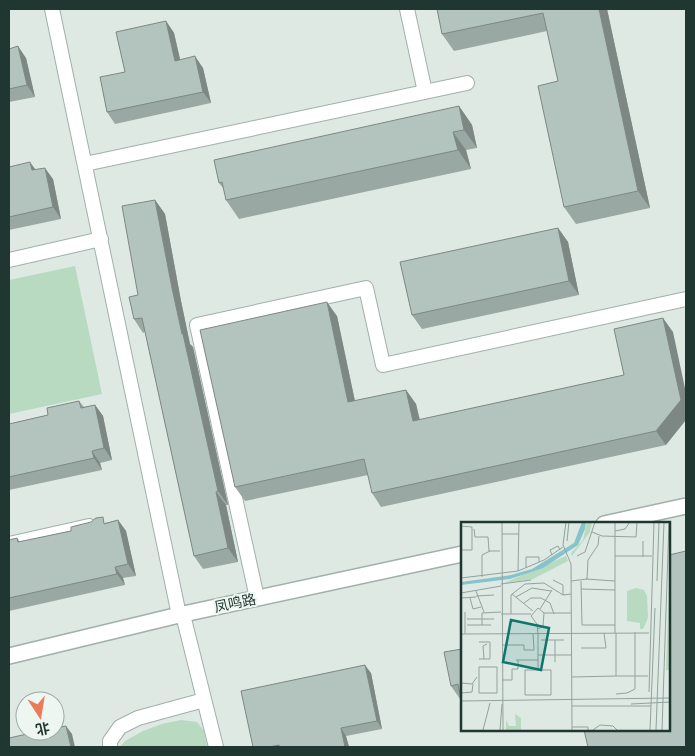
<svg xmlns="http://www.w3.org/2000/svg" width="695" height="756" font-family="Signika,'Noto Sans SC',sans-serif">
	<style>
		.green { fill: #b7dac0 }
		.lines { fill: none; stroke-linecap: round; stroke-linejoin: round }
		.lane-casing { stroke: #a1b0ab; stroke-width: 16 }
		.street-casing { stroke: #a1b0ab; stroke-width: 18 }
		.lane { stroke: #fff; stroke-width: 14 }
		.street { stroke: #fff; stroke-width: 15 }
		.wall { fill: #9aa8a3 }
		.shaded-wall { fill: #7d8884 }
		.building { fill: #b3c3bd; stroke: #7d8884 }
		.labels { text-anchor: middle; stroke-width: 4; stroke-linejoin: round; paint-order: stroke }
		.street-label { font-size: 14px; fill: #203731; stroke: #eef6f2 }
		.inset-road { fill: none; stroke: #92a29c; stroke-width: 1 }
		.view { fill: #0f766e; fill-opacity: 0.15; stroke: #0f766e; stroke-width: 2.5 }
		.inset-edge { fill: none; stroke: #203731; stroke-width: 2.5 }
	</style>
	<rect width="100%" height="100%" fill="#dee9e4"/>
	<path class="green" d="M75 266 102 394 9 414V280Z
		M181 720 197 722 204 731 207 747H120L125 741 143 731 162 724Z"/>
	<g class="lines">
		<defs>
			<path id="lane" d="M52 9 179 615
				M407 9 425 92
				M85 164 467 83
				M9 260 101 239
				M9 544 89 526
				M257 598 197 325 366 288 383 365 686 299
				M183 615 216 747
				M110 747V741L120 727 138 718 204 700"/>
			<path id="street" d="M604 524 686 506
				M9 656 179 615 462 554"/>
		</defs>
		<use href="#lane" class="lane-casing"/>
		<use href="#street" class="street-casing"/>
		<use href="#lane" class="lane"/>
		<use href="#street" class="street"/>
	</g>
	<path class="wall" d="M437 9H607L650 208 576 224 564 207 558 81 547 31 454 51 442 34Z
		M166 21 174 33 180 60 203 68 211 103 115 124 107 112 125 72Z
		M9 49 26 58 35 97 9 102Z
		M459 106 472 125 477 148 466 150 471 169 239 219 226 200 224 189 219 183Z
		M9 167 35 170 53 179 61 219 9 230Z
		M155 200 165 214 181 301 190 344 193 347 228 505H226L238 562 203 569 194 556 145 332 143 333 134 319Z
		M558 228 568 242 579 295 422 329 412 315Z
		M337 316 355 401 406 390 416 404 420 420 624 375 673 332 666 445 381 507 372 493 368 475 245 501 235 487Z
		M79 401 84 407 95 405 103 416 112 460 100 463 102 470 9 490V424L48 415Z
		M118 520 126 531 136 576 123 578 125 585 9 611V540L17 538 20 542Z
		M462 649V703L461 699H460L451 686Z
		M371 673 382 729 346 736 349 747H253Z"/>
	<path class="shaded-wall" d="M599 9H607L650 208 638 191Z
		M166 21 174 33 183 72 175 61Z
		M18 46 26 58 35 97 27 85Z
		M195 56 203 68 211 103 203 92Z
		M459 106 472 125 477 148 464 130Z
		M453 132 466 150 471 169 458 150Z
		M30 162 38 173 32 170Z
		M45 168 53 179 61 219 53 207Z
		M155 200 165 214 181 301 190 344 193 347 228 505 218 491 172 288Z
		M558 228 568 242 579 295 569 281Z
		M327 302 337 316 358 416 348 402Z
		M663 318 673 332 686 393V420L666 445 656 431Z
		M406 390 416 404 423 435 413 421Z
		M95 405 103 416 112 460 104 448Z
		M92 451 100 463 102 470 94 458Z
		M216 492 226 505 238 562 228 548Z
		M118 520 126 531 136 576 128 564Z
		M115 567 123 578 125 585 117 574Z
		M365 665 371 673 382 729 377 721Z
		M66 726 72 734 75 747H71Z
		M341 728 346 736 349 747H345Z"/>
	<path class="building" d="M437 9H599L638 191 564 207 538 86 558 81 543 13 442 34Z
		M166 21 175 61 195 56 203 92 107 112 100 77 125 72 116 32Z
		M18 46 27 85 9 89V49Z
		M459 106 464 130 453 132 458 150 226 200 222 182 219 183 214 160Z
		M30 162 32 170 45 168 53 207 9 217V167Z
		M155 200 172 288 182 334H183L218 491 216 492 228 548 194 556 142 318 134 319 129 297 138 295 122 206Z
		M558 228 569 281 412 315 400 262Z
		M327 302 348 402 406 390 413 421 624 375 614 329 663 318 681 400 656 431 372 493 364 459 235 487 200 330Z
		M79 401 81 408 95 405 104 448 92 451 94 458 9 477V424L48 415 47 408Z
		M103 517 104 524 118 520 128 564 115 567 117 574 9 598V540L17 538 18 542 71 531V527L91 522 96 518Z
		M686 551V747H588L584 730H669V555Z
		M462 649V703L458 684 451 686 444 652Z
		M365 665 377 721 341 728 345 747H280L279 745 269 747H253L241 691Z
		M66 726 71 747H9V738L41 731H55V728Z"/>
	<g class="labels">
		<g class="street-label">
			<text transform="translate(235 603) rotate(-12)" y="5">凤鸣路</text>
		</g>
	</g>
	<g transform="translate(461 522)">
		<rect width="209" height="209" fill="#dee9e4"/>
		<path d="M126 0H131L129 10 111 34 110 31 122 18ZM105 34 107 39 72 57 43 61ZM209 37V148H205ZM175 66 183 68 186 74 187 96 182 107H179V101L166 99V69ZM54 192 60 196V208H45V198L48 204H55Z" fill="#b7dac0"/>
		<path d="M121 0H125L124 7 117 23 82 46 49 57 0 63V60L50 53 71 47 113 21Z" fill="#87c3cd"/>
		<path class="inset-road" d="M41 0 42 208M105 0 102 23 110 42 111 208M0 4 11 5V28H0M13 7 14 15H27L28 29H39M154 9 164 7 169 0M131 10 141 14 175 15 176 0M41 12H58M106 19 108 0M182 19V35M91 33 89 28 97 24 99 28M116 34 124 30 134 0M154 34H191M65 46V35H78V40M57 49 58 0M21 55V33L29 29M0 56 57 49 83 38 102 25M125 57 154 59M92 58 102 63V73M110 59 126 57 127 38 137 23 138 14M120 59 121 103H154M196 59 198 0M40 62 70 58M120 67 154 68M15 69 23 90M0 71 40 64M51 72 72 89M15 74 33 73M55 75 71 66 90 69M0 76 15 75M9 76 12 87 20 85M63 81 70 76H80L89 81 93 92M79 87 91 68M4 90V112M83 91H110M40 92H70M50 92V73L64 62 83 61 102 73 110 72M6 97H33M6 103H30M21 103V91L40 90M77 107 82 104 83 91 77 86 70 94 76 102 77 112M154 111V0M155 111V154H187M0 112 188 111M80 118H103M94 118V140M41 123H63V128H73L72 112M120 126H145L143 111M77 133H111M0 136V112M18 137H29V120H18M23 137 22 124 26 122M55 138H77M18 145H36V171H18ZM64 148H90V173H64ZM77 148V112M111 155 155 154M41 158H51V147H57V138M0 161 11 162 16 155M188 170 193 0M0 171 11 170 12 162M155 172 166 171 174 167V110M0 179 209 176M170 182 209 180M111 184H190M111 205H127V208M22 208 29 181M39 208 41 182M132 208 139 203 152 204 156 208M189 208 194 86M195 208 203 0M201 208 208 0"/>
		<path class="view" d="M50 98 88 106 80 148 42 140Z"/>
		<rect width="209" height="209" class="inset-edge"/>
	</g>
	<rect width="695" height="756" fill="none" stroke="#203731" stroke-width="20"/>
	<g transform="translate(40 716) rotate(168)"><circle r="24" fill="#eef6f2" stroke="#9caaa5"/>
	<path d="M0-4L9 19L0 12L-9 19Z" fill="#ec7b59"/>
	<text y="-8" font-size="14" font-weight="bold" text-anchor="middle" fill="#203731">北</text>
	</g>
</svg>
